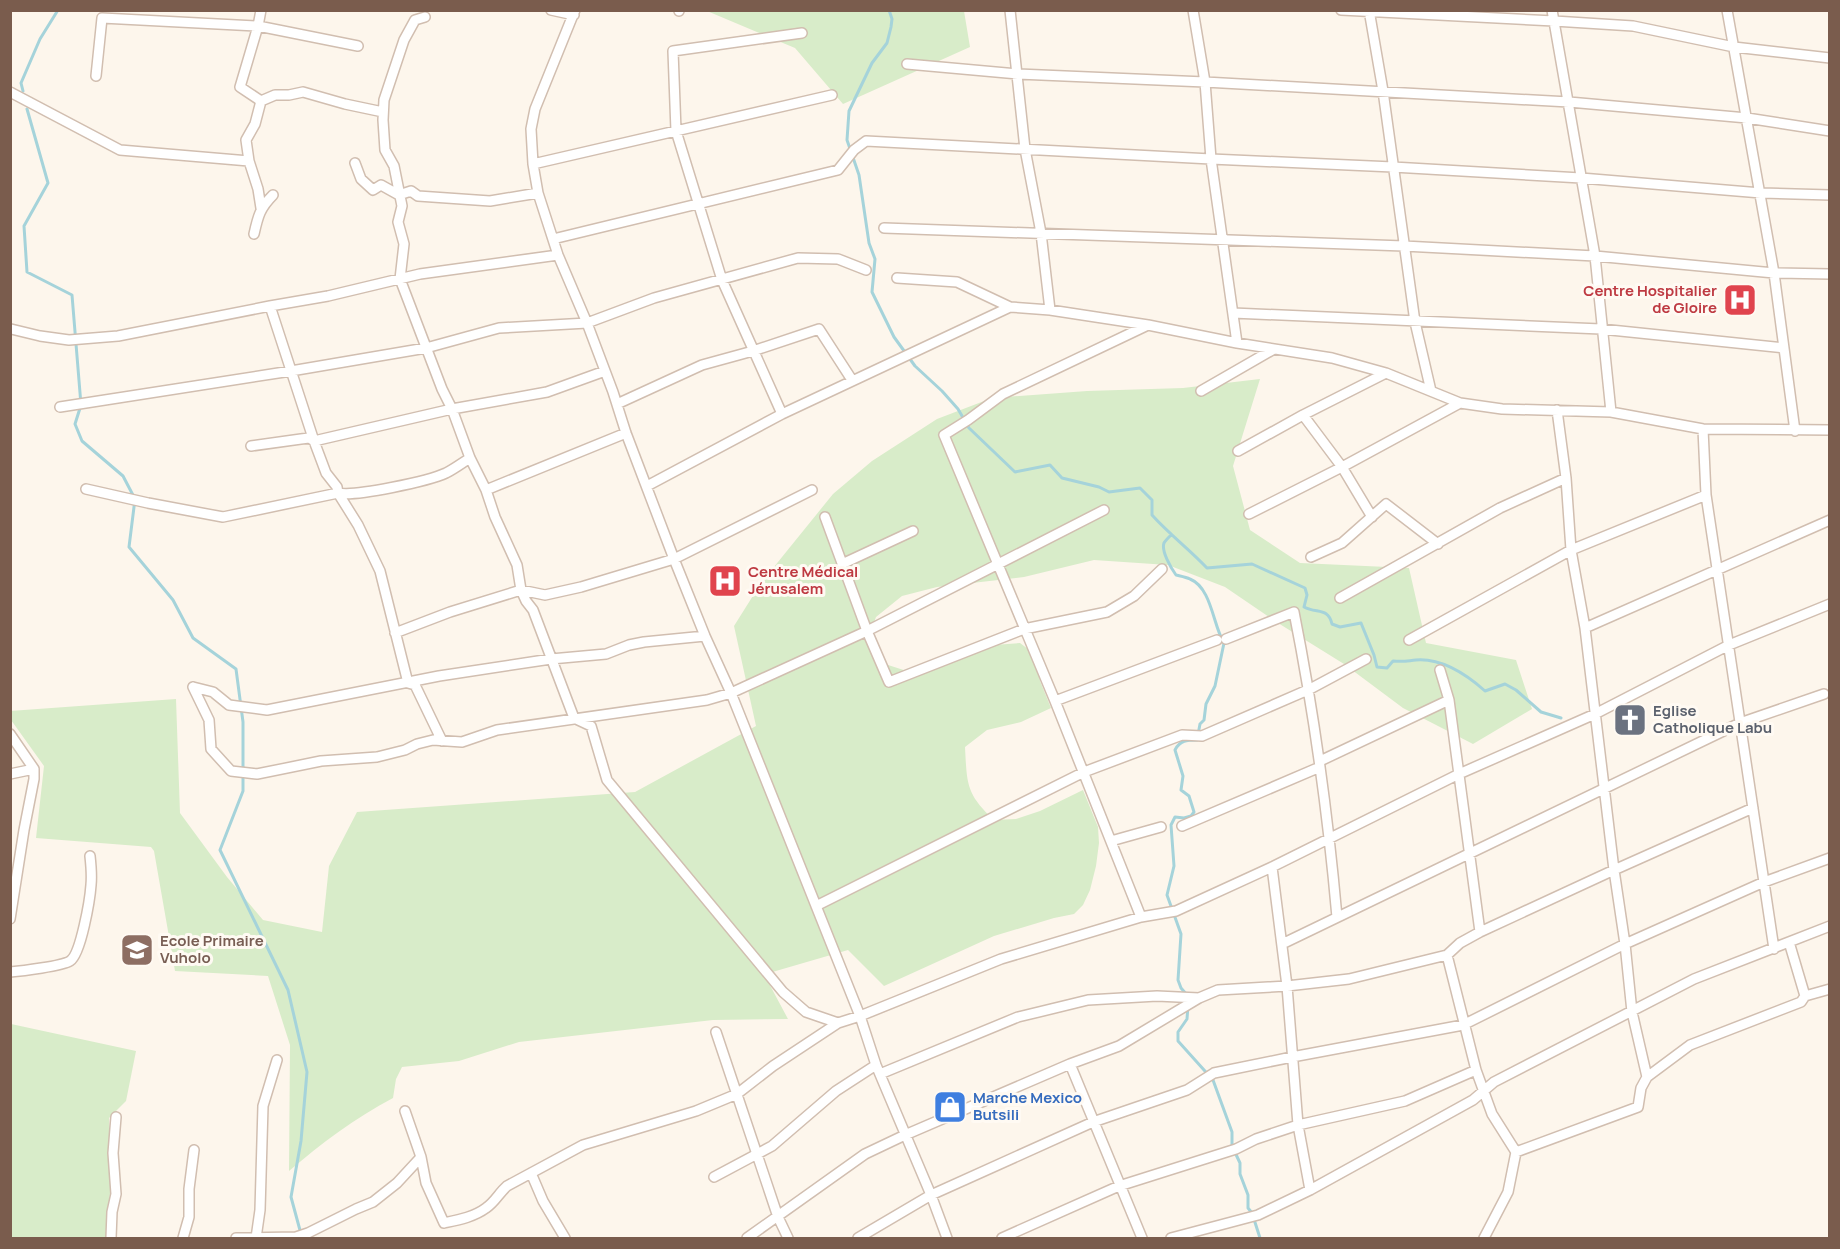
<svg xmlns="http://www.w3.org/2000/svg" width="1840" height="1249" font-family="Manrope,sans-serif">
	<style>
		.green { fill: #d8ecc9 }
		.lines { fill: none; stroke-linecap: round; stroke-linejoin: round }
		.stream { stroke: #a5d3da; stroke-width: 3 }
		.minor-casing { stroke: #d1beb0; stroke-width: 12 }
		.minor { stroke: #fff; stroke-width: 9 }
		.labels { text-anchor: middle; stroke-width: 6; stroke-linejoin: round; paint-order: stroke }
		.health-label { font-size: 15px; font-weight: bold; fill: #be3a42; stroke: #fffaf3; text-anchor: end }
		.worship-label { font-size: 15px; font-weight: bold; fill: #5b616d; stroke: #fffaf3; text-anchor: start }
		.education-label { font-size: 15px; font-weight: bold; fill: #785e54; stroke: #fffaf3; text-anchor: start }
		.shop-label { font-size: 15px; font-weight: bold; fill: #366cbe; stroke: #fffaf3; text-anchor: start }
	</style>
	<rect width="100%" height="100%" fill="#fdf6ec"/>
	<path class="green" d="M707 11H964L970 47 843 104 795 48Z
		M1260 379 1233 466 1250 530 1300 563 1409 568 1426 643 1516 660 1532 709 1473 744 1403 708 1344 664 1278 623 1225 587 1168 565 1094 560 1024 577 937 587 902 596 876 617 868 639 885 664 919 675 994 645 1020 643 1036 655 1040 681 1051 708 1021 722 987 730 965 747C967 784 966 794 994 820L1016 819 1040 811 1083 790 1098 827 1099 843 1096 866 1090 890 1083 905 1074 914 1054 918 994 936 884 986 848 950 769 973 765 976 788 1019 713 1020 519 1042 459 1061 402 1067 396 1079 393 1098C355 1118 322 1143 289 1171L290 1045 268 976 175 971 154 851 151 847 36 838 44 766 11 720 10 711 176 699 180 813 227 877 263 920 322 932 329 866 357 812 635 792 756 726 734 626 761 583 833 494 872 461 937 419 992 398 1087 391 1183 388Z
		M11 1024 136 1051 126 1101 109 1118 111 1182 106 1238H11Z"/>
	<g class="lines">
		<path class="stream" d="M889 10 892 19 891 27 887 43 872 63 849 111 847 140 859 175 869 243 875 259 872 292 894 337 915 366 942 391 958 409 969 428 1015 472 1050 465 1062 478 1099 487 1109 492 1140 488 1152 500V515C1169 534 1189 549 1207 568L1252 564 1305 588 1307 595 1304 607C1317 614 1328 607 1332 624L1340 627 1361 623 1374 655 1377 667 1387 668 1393 661C1403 662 1406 661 1416 660 1442 658 1467 675 1485 691L1505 684 1516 690 1541 712 1561 718
			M23 91 21 83 40 39 58 10
			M27 109 48 183 24 226 27 272 72 295 81 405 75 424 82 441 123 476 135 499 129 547 173 600 193 638 236 669 243 722V791L220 850 288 990 307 1072 301 1141 291 1197 301 1234
			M1171 535C1169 537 1165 541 1164 543 1161 551 1171 568 1176 575 1180 576 1186 577 1190 579 1212 588 1213 626 1224 643L1215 686 1206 704 1204 720 1200 724 1197 740C1187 740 1180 740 1175 750L1183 776 1181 790 1189 796 1194 812 1191 816 1184 818 1175 817 1171 825 1174 866 1167 895 1181 934 1178 980 1181 988 1187 995
			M1188 1006 1187 1019 1178 1032V1041L1213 1080 1232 1132V1146L1240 1163V1174L1248 1195V1208L1252 1213 1260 1238"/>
		<defs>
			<path id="minor" d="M261 10 258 26 240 87 261 101 255 124 246 140 249 161 258 189 261 208
				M551 10 574 15
				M575 10 535 109 531 129 533 164 538 193 558 255 587 323 613 392 626 433 674 559 705 636 731 693 860 1016 876 1065 931 1195 947 1238
				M679 10V11
				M1010 10 1025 149 1041 233 1050 310
				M1193 10 1205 82 1211 159 1237 343
				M1341 10 1554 21 1633 26 1734 47 1830 58
				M1369 10 1383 91 1415 322 1431 391
				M1552 10 1595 256 1611 412
				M1727 10 1774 273 1795 431
				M425 17 415 20 404 40 384 100 383 120 385 150 394 166 402 206 398 222 404 244 400 279 442 389 452 409 470 458 486 490 495 517 517 565 521 590 526 601 533 610 574 718 591 726 607 780 783 992 806 1012 838 1023
				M907 64 1018 74 1205 82 1569 102 1747 118 1830 131
				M96 76 102 18 258 26 358 46
				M10 92 120 150 249 161
				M261 101 275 95H289L303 92 345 104 383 112
				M355 163 361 179 373 190 381 185 399 195 411 191 418 196 490 201 538 193
				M533 164 832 95
				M884 228 1404 246 1595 256 1774 273 1830 274
				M254 234C258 216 260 208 273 195
				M553 239 838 170 854 150 866 141 1211 159 1393 167 1581 178 1761 193 1830 195
				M897 278 957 282 1010 307
				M270 306 314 441 452 409 547 392 605 371
				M1233 313 1601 329 1784 348
				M11 329 40 336 69 340 118 336 270 306 328 296 420 274 558 255
				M1201 391 1274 349
				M617 404 702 365 753 351 819 329 852 380
				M60 407 291 371 426 348 499 328 587 323 654 298 798 258 838 259 866 270
				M1557 410 1566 478 1571 550 1585 628 1614 870 1625 944 1632 1012 1647 1077
				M782 414 722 280 676 131 673 51 802 33
				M1303 415 1342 467 1372 517
				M1703 429 1706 495 1774 949
				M251 446 301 439 309 438 314 441 326 473 337 487 338 493 358 525 380 571 408 683
				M1238 451 1303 415 1386 373
				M647 486 782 414 1010 307 1050 310 1148 325 1237 343 1332 358 1386 373 1460 403 1502 409 1611 412 1703 429 1830 430
				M86 489 148 503 223 517 338 493C355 497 429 481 446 473 454 469 462 463 470 458
				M486 490 626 433
				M1249 514 1342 467 1460 403
				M825 517 867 631 889 682 1024 629 1107 612 1134 596 1162 569
				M1311 557 1342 543 1386 504 1438 544
				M842 564 913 531
				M1340 598 1500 508 1566 478
				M1585 628 1830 520
				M395 633 450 612 521 590 545 595 581 587 674 559 812 490
				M1226 639 1294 612C1314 713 1328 815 1337 917
				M1409 640 1571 550 1706 495
				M1440 670 1449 700 1480 932
				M408 683 415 685 442 741
				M193 687 209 720 211 749 231 771 257 774 321 761 377 757 405 750 417 744 433 740 462 742 497 730 707 700 731 693 867 631 1104 510
				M193 687 213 692 229 705 267 710 439 676 551 659 606 654 629 645 644 642 705 636
				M1055 701 1217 640
				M10 734 34 769V779L24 830 10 919
				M1320 761 1449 700
				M10 774 34 769
				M1182 826 1320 767
				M1111 841 1161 827
				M1272 867 1287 986 1298 1125 1310 1190
				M816 906 1084 772 1182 735 1202 736 1310 689 1366 659
				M1141 917 1055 701 944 435 968 420 1003 394 1148 325
				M1789 942 1805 996
				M1282 944 1740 723 1824 694
				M1447 955 1476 1070 1492 1114 1516 1152 1508 1192 1484 1238
				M10 972C22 971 62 966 70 961 81 954 90 899 91 885 92 875 91 865 90 856
				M716 1032 778 1217 788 1238
				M1070 1064 1142 1238
				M880 1074 1018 1017 1088 1000 1157 996 1199 998 1218 990 1287 986 1349 979 1447 955 1460 943 1480 932 1614 870 1753 808
				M405 1111 421 1157 426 1183 444 1223C458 1220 474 1217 486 1208 495 1202 499 1193 507 1186L583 1145 696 1111 737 1094 773 1066 838 1023 860 1016 1001 959 1141 917 1176 911 1272 867 1459 774 1595 714 1729 645 1830 604
				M1516 1152 1638 1107 1641 1088 1647 1077 1690 1045 1801 1002 1805 996 1830 989
				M531 1173 543 1201 565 1238
				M714 1177 772 1146 836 1091 876 1065
				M111 1238 112 1212 116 1194 113 1153 116 1117
				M183 1238 189 1217V1189L194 1150
				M236 1238 296 1237 308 1233 356 1209 373 1202 397 1183 421 1157
				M256 1238 260 1210 263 1106 277 1060
				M747 1238 865 1154 905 1135 1070 1064 1119 1046 1199 998
				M858 1238 931 1195 1093 1122 1187 1090 1214 1073 1292 1057 1463 1025 1625 944 1764 882 1830 858
				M1002 1238 1119 1186 1236 1149 1256 1139 1298 1125 1405 1101 1476 1070
				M1171 1238 1258 1215 1310 1190 1473 1100 1494 1082 1694 979 1830 926"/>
		</defs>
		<use href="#minor" class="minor-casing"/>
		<use href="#minor" class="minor"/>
	</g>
	<defs>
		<symbol id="hospital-square" viewBox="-11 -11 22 22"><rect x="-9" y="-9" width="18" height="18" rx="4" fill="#e0444e" stroke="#fffaf3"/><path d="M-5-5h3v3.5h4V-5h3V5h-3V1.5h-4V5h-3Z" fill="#fff"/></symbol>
		<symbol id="church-square" viewBox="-11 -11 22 22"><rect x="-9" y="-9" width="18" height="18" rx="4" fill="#6b7280" stroke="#fffaf3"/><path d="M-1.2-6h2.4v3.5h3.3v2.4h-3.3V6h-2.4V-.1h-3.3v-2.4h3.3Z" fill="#fff"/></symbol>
		<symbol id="school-square" viewBox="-11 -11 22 22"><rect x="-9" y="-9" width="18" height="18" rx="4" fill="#8d6e63" stroke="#fffaf3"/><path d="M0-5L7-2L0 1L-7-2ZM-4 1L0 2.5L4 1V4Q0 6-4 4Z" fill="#fff"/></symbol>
		<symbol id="shop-square" viewBox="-11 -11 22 22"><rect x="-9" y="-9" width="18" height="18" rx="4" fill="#3f7fe0" stroke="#fffaf3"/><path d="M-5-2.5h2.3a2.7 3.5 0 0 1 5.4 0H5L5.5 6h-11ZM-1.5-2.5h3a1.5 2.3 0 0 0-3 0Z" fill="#fff"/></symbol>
	</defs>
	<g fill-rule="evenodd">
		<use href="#hospital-square" x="1721" y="281" width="38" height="38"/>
		<use href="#hospital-square" x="706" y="562" width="38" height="38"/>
		<use href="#church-square" x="1611" y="701" width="38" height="38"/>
		<use href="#school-square" x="118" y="931" width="38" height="38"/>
		<use href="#shop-square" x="931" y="1088" width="38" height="38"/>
	</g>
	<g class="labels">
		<g class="health-label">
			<text x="1717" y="296">Centre Hospitalier<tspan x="1717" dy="17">de Gloire</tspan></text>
			<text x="748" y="577" text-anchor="start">Centre Médical<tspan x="748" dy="17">Jérusalem</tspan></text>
		</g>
		<g class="worship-label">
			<text x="1653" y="716">Eglise<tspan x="1653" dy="17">Catholique Labu</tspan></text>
		</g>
		<g class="education-label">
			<text x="160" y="946">Ecole Primaire<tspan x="160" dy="17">Vuholo</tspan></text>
		</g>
		<g class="shop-label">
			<text x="973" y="1103">Marche Mexico<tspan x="973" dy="17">Butsili</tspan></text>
		</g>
	</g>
	<rect width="1840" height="1249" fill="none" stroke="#7a5c4d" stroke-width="24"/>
</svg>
